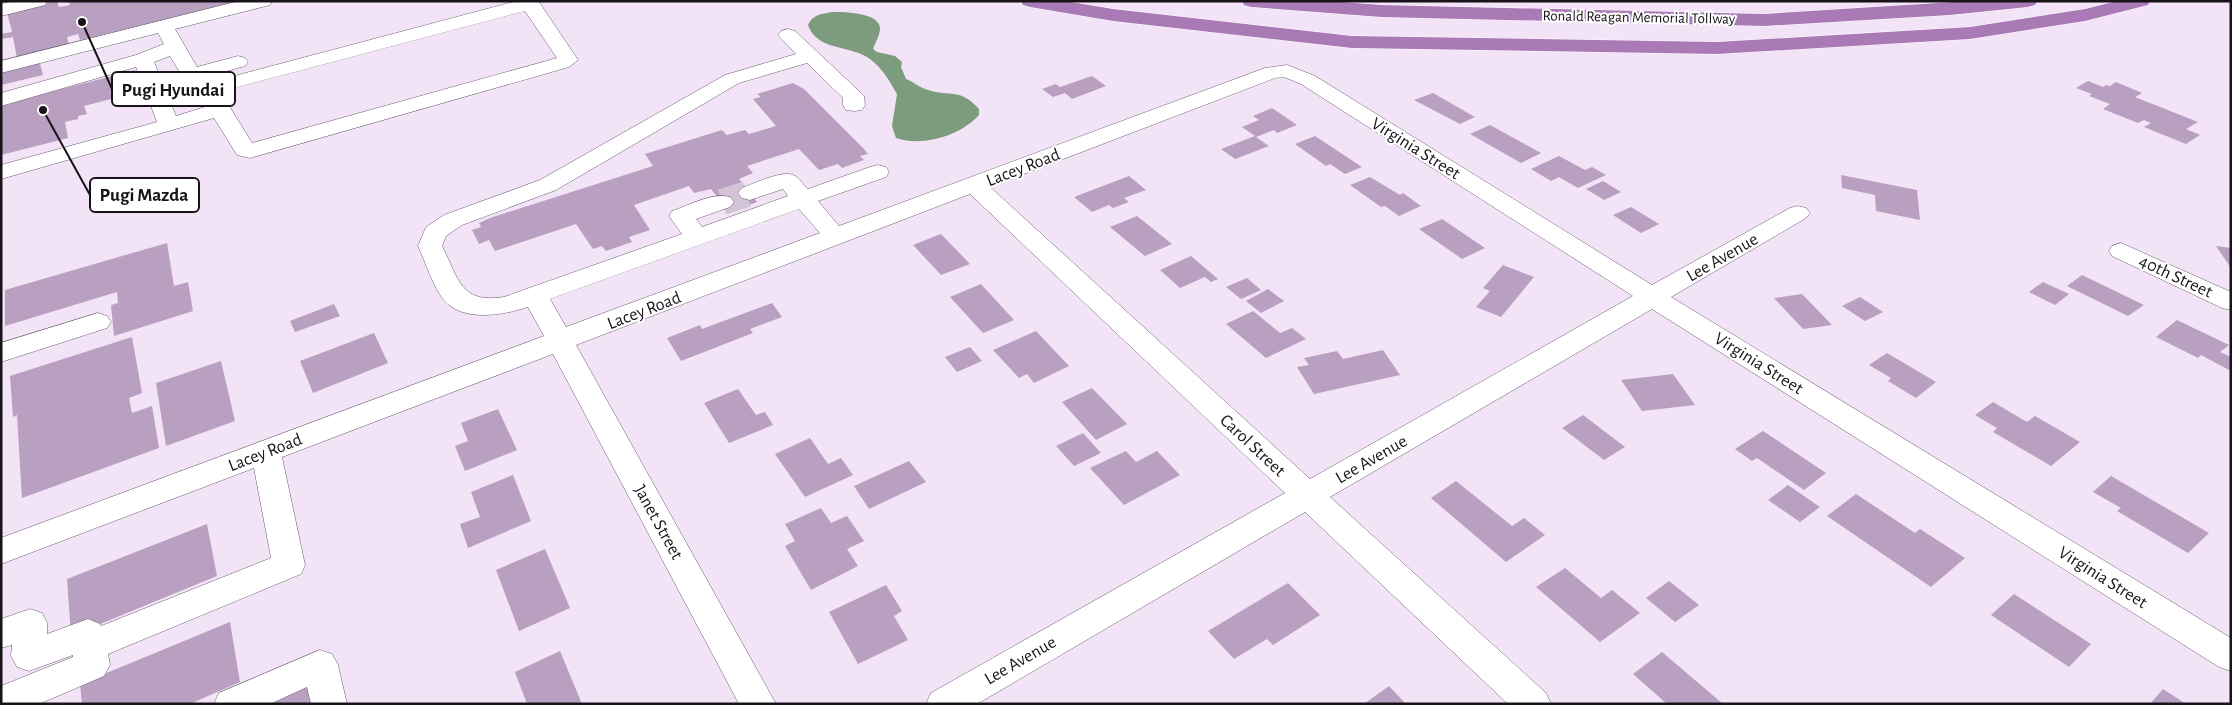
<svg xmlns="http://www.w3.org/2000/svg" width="2232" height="705" font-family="'Alegreya Sans',sans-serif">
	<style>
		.water { fill: #7d9b7d }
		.building { fill: #b99fc0 }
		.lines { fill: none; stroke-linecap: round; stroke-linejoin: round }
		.minor-tunnel { stroke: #d2c4d6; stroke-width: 26; stroke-dasharray: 26 13; stroke-linecap: butt }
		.minor-casing { stroke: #685b6c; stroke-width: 1 }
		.highway-casing { stroke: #fff; stroke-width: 1 }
		.minor { fill: #fff; fill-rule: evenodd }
		.highway { fill: #a97ab6; fill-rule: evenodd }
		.labels { text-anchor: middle; stroke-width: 4; stroke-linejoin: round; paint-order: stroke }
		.far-street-label { font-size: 15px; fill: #181319; stroke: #fff }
		.street-label { font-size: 18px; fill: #181319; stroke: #fff }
		.leader { fill: none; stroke: #181319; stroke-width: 2 }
		.callout-dot { fill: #181319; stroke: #fff; stroke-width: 2 }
		.callout { fill: #fff; stroke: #181319; stroke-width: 2 }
		.callout-label { font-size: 19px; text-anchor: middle; font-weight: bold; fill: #181319 }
	</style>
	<rect width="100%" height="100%" fill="#f3e3f7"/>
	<path class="water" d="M832 12C843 12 882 12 880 30 879 37 875 43 873 49L877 52 895 56 902 62 901 67 906 79C914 82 920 88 928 90 950 97 961 88 979 109V115C960 136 923 147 896 138L892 126 897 94C888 78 878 61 861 54 842 46 816 48 808 25 812 15 821 14 832 12Z"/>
	<path class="building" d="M53 1H57L59 7 70 5 69 1 235 2 80 40 78 34 67 37 69 45 17 58 13 37 1 39V34L12 32 7 12Z
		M39 60 43 75 1 85V70Z
		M135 70 142 91 84 106 87 114 78 116V119L65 122 68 138 1 155V105Z
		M1092 76 1106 86 1072 99 1065 93 1053 97 1042 89 1056 84 1060 87Z
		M2088 81 2103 87 2106 85 2110 86 2116 82 2142 93 2135 97 2198 122 2186 129 2200 135 2186 144 2144 127 2151 123 2144 120 2138 123 2103 109 2110 104 2089 96 2092 94 2076 88Z
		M793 83 804 89 864 149 868 154 860 156 864 160 842 168 838 164 819 170 799 149 747 166 753 173 739 179 757 202 729 212 711 189 694 193 689 186 634 205 650 230 629 237 632 242 606 251 602 246 593 249 576 224 495 251 489 240 479 244 472 230 481 227 479 223 490 218 653 166 645 154 722 130 727 135 745 130 749 134 776 126 753 99 761 97 757 94Z
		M1433 93 1475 117 1460 124 1414 100Z
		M1272 108 1297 125 1277 133 1274 130 1256 137 1269 146 1235 159 1221 149 1255 136 1242 127 1259 120 1253 116Z
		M1490 125 1541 153 1521 163 1470 134Z
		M1315 136 1362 167 1345 174 1330 164 1326 166 1295 144Z
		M1559 156 1585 170 1592 167 1606 175 1578 188 1559 177 1551 181 1531 169Z
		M1841 175 1917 190 1920 220 1876 211 1875 195 1842 188Z
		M1129 176 1146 190 1124 198 1129 202 1113 208 1109 205 1092 212 1074 197Z
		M1370 177 1400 195 1403 193 1421 206 1399 216 1385 206 1381 207 1350 185Z
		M1603 181 1621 192 1604 200 1586 189Z
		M1631 207 1659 224 1641 233 1613 215Z
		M1137 216 1172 244 1145 256 1110 227Z
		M1442 219 1485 248 1462 259 1419 229Z
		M941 234 970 264 941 275 913 245Z
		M167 243 174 286 188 282 193 311 114 336 111 305 118 303 117 292 5 326V290Z
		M2216 246 2231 248V268Z
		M1191 256 1218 279 1211 282 1205 277 1180 288 1160 270Z
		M1503 265 1534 277 1501 317 1476 307 1490 291 1483 288Z
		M2082 275 2144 305 2128 316 2067 286Z
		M1247 278 1261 290 1241 299 1226 287Z
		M2043 282 2069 294 2055 305 2029 292Z
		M981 284 1014 320 983 333 950 297Z
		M1268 289 1284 301 1261 313 1246 301Z
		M1802 294 1832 325 1803 329 1774 298Z
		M1860 297 1883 312 1865 321 1842 306Z
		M772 303 782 317 750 329 753 333 681 361 667 338 700 325 702 329Z
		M334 304 340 316 295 332 290 321Z
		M1253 311 1280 333 1292 328 1306 339 1266 358 1226 324Z
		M2177 320 2229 345 2220 352 2231 357V371L2201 355 2198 358 2156 337Z
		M1036 331 1069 366 1034 383 1027 374 1019 378 993 350Z
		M374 333 388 363 313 393 300 361Z
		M132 337 142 393 129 398 132 413 152 406 159 448 22 498 17 415 13 417 10 376Z
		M970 347 982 361 957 372 945 357Z
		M1383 350 1400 375 1314 394 1297 367 1309 365 1304 358 1337 351 1343 359Z
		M1887 353 1936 382 1916 398 1888 381 1891 378 1869 365Z
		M221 361 235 421 166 446 156 383Z
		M1673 374 1695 405 1642 411 1621 380Z
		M1092 388 1127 424 1096 440 1062 402Z
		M738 389 756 415 765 412 773 425 729 443 704 403Z
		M1993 402 2027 422 2035 416 2080 442 2051 466 1993 432 1997 428 1975 415Z
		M498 409 517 450 465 471 455 446 468 441 461 423Z
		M1583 415 1625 447 1604 460 1562 428Z
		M1763 431 1826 473 1804 490 1757 458 1752 461 1735 449Z
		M1083 433 1101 453 1074 466 1056 446Z
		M810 438 828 464 841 458 853 475 805 497 775 454Z
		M1126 451 1136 462 1157 451 1180 475 1124 505 1090 468Z
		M909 461 926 482 869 509 854 486Z
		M513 475 531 521 468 548 460 524 480 517 471 492Z
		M2111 476 2209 533 2188 553 2117 511 2121 508 2093 492Z
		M1456 481 1512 526 1524 518 1545 535 1506 562 1431 498Z
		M1788 485 1820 507 1800 522 1768 500Z
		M1856 494 1915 533 1920 529 1965 558 1931 587 1827 516Z
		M821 508 831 523 847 516 864 541 847 549 858 566 811 590 785 546 795 541 785 524Z
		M207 524 217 576 71 636 67 579Z
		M545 549 570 608 519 631 496 570Z
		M1565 568 1601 598 1612 590 1640 613 1600 642 1536 587Z
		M1669 581 1699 605 1675 622 1646 598Z
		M1288 583 1320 615 1273 645 1267 639 1234 659 1208 631Z
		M886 585 902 611 894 616 908 640 858 664 829 612Z
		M2014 594 2091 644 2069 667 1991 615Z
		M230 622 240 682 190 704H82L80 684Z
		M560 651 582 704H527L515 672Z
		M1662 652 1723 704H1667L1633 674Z
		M307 686 311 704H267Z
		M1389 686 1406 704H1364Z
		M2163 689 2186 704H2150Z"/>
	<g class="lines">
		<path class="minor-tunnel" d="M722 202 750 193"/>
		<defs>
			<path id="minor" d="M14 1H47L45 5 1 16V4Z
				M239 1H272L270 5 175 29 197 67 238 56 245 58 248 62 245 66 191 81 184 79 170 56 154 62 176 116 208 106 202 89 208 83 517 1 539 2 578 60 569 67 250 158 237 155 214 118 1 179V165L157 122 136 67 1 106V93L136 55 164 44 158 33 1 73V61ZM525 11 557 58 252 143 231 109 223 91Z
				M788 29 795 31 860 92 864 96 865 105 862 110 854 111 846 110 843 105V98L807 63 739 83 556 190 462 225 446 236 442 246C459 279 460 304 504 297L682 234 669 216 672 211C690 205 712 192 730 197L734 202 730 207 696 219 702 227 788 196 783 189 750 200 742 198 738 193 742 188C753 184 782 170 793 175 799 177 803 185 808 189L870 167 878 165 886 167 889 172 886 177 818 201 839 226 1265 68 1287 65 1315 76 1652 285 1790 208 1798 206 1806 208 1810 213 1806 218 1671 297 2231 638V671L2219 667 1652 309 1330 497 1546 693 1551 704H1508L1305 512 977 704H926L931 693 1285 493 970 194 576 345 776 704H739L553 354 282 457 305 565 301 574 108 654 110 665 104 676 39 704H1V686L73 657V655L29 671 17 667 11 656 12 645 1 648V619L30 609 42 613 47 623V634L88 619 100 624 101 626 271 558 254 468 1 564V538L544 336 528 307C504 315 462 323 443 299 432 284 426 263 418 246L426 227 444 215 540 180 725 75 796 54 778 35 781 31ZM1284 77 1301 84 1633 296 1310 479 990 187 1275 78ZM799 209 820 233 566 327 550 299Z
				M2121 243 2231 292V310L2222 308 2112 256 2109 251 2112 246Z
				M98 313 107 316 111 322 107 328 1 362V343Z
				M320 650 332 654 338 665 347 704H311L307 687 270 704H214L219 693Z"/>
			<path id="highway" d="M1021 1H1065L1113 9 1352 36 1717 42 1970 27 2085 9 2117 1H2150L2148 5 2085 21 1970 39 1717 54 1352 48 1113 21 1030 7 1023 5Z
				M1242 1H1328L1381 5 1764 14 1970 1H2037L2035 5 2028 7 1950 15 1764 26 1381 17 1251 7 1244 5Z"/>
		</defs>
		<use href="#minor" class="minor-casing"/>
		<use href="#highway" class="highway-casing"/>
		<use href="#minor" class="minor"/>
		<use href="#highway" class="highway"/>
	</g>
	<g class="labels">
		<g class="far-street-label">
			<text transform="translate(1639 17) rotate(1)" y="5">Ronald Reagan Memorial Tollway</text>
		</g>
		<g class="street-label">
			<text transform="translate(1416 148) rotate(32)" y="6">Virginia Street</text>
			<text transform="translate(1023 167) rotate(-21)" y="6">Lacey Road</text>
			<text transform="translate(1722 257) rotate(-30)" y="6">Lee Avenue</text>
			<text transform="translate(2176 276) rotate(25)" y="6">40th Street</text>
			<text transform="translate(644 310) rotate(-21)" y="6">Lacey Road</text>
			<text transform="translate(1759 363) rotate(32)" y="6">Virginia Street</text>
			<text transform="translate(1253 445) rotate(43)" y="6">Carol Street</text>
			<text transform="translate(265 452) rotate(-21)" y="6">Lacey Road</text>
			<text transform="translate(1371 459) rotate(-30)" y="6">Lee Avenue</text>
			<text transform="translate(659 522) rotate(61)" y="6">Janet Street</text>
			<text transform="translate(2103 577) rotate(32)" y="6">Virginia Street</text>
			<text transform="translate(1020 660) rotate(-30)" y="6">Lee Avenue</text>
		</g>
	</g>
	<path class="leader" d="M82 22L112 89M43 110L90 195"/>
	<g class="callout-dot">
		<circle cx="82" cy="22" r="5"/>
		<circle cx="43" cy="110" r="5"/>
	</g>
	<g class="callout">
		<rect x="112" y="72" width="123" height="34" rx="5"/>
		<rect x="90" y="178" width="109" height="34" rx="5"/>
	</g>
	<g class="callout-label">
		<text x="173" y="96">Pugi Hyundai</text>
		<text x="144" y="201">Pugi Mazda</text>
	</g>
	<rect width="2232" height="705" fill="none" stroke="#181319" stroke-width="5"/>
</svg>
